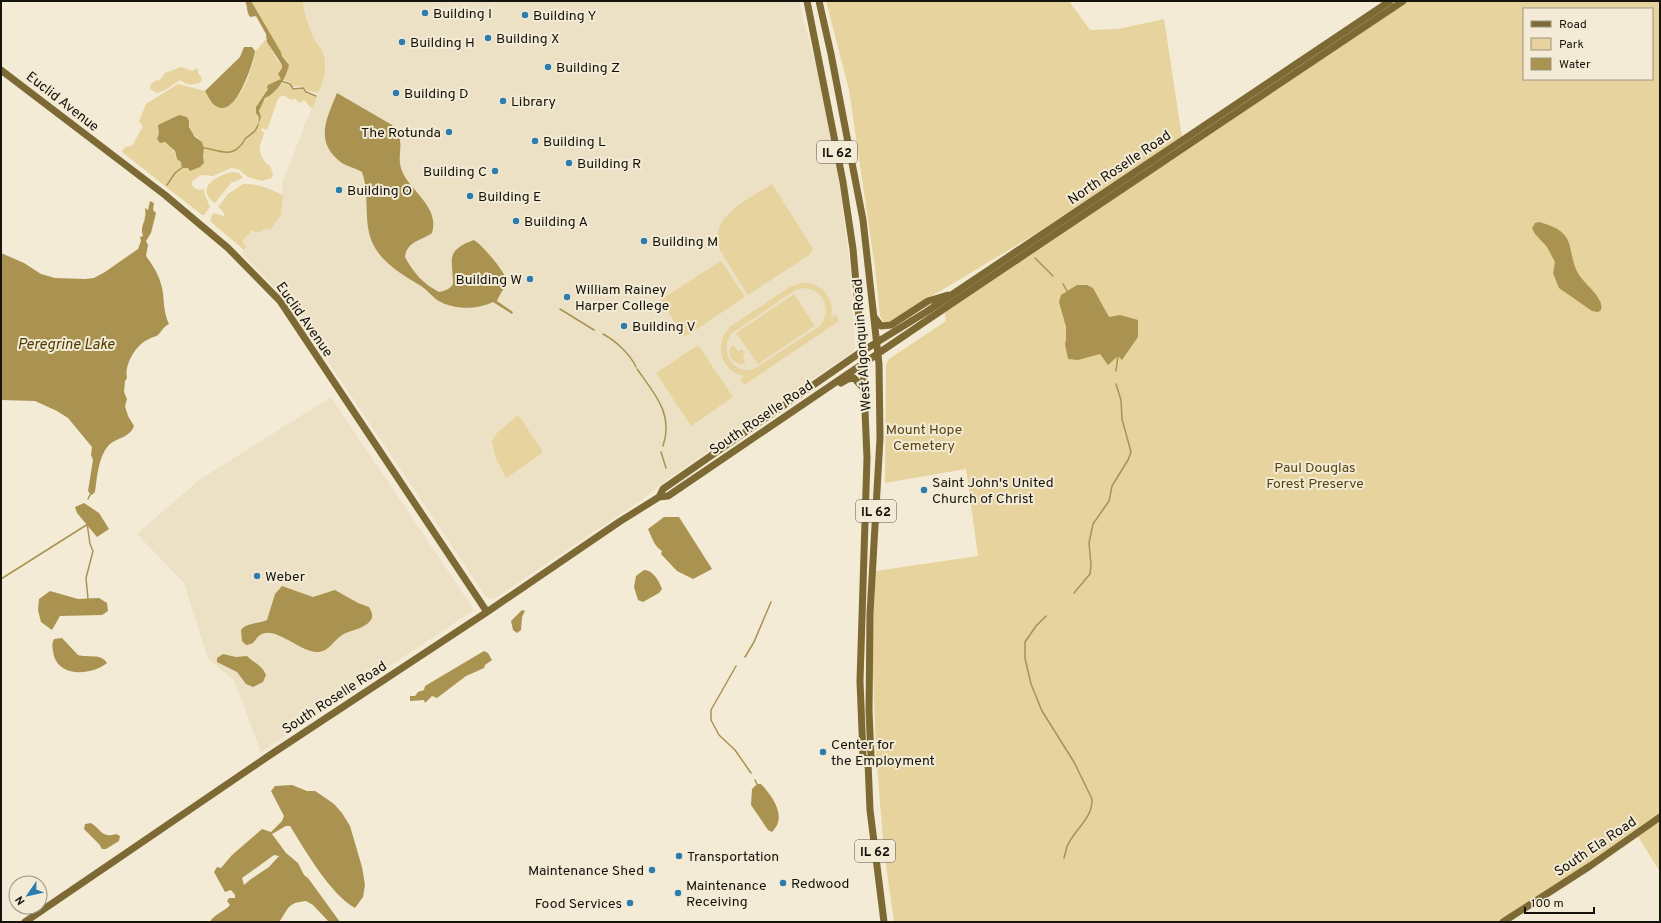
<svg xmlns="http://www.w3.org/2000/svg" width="1661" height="923" font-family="Overpass,sans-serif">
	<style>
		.built { fill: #ece1c4 }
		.green { fill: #e6d39d; fill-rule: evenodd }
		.water { fill: #aa9350; fill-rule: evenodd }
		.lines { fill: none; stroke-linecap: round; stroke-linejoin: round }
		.stream { stroke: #aa9350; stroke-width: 1.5 }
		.major { stroke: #7c6933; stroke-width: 7 }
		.poi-dot { fill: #2d7cae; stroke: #f3ebd5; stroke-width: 1.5 }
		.labels { text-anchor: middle; stroke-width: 4; stroke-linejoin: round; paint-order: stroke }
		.shield { fill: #f3ebd5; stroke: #585448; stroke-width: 1 }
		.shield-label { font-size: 13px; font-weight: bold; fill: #16130c }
		.poi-label { font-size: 14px; fill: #16130c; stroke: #f3ebd5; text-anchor: start }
		.street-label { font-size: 14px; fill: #16130c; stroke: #f3ebd5 }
		.park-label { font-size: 14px; fill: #574611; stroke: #f3ebd5 }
		.water-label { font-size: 15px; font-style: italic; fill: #4a3a01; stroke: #f3ebd5 }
	</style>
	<rect width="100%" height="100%" fill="#f3ebd5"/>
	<path class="built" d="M303 1H799L803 18 818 73 840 189 850 267 855 344 854 351 668 479 643 499 497 597 492 599 486 597 301 321 276 289 242 253 246 247 242 241 245 237 283 195 282 184 305 124 322 85 326 71V61L309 28 305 17Z
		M331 397 474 610 261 752 234 680 208 659 184 583 137 534 199 480Z"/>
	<path class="green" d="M251 1H303C304 15 309 28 315 40 319 47 324 52 325 60 327 71 323 83 318 93L308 91 300 86 293 87 289 82 283 80 288 69 287 61 282 56 281 52Z
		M826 1H1069L1090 30 1118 29 1164 19 1182 137 1032 236 887 323 884 322 880 316 875 268 849 90Z
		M1408 1H1660V872L1636 833 1503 922H894L884 851 876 754 872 644 876 571 978 556 966 469 885 483 886 364 889 359 946 321 943 301 1164 153 1170 162ZM1524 9H1652V79H1524Z
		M266 39 277 60 282 65 281 79 268 88 260 102 257 104 259 117 257 123 261 117 259 114C261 99 272 92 282 83L289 85 292 90 302 89 307 94 317 97 312 109 304 100 300 103 295 99 291 100 285 96H281L278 99 267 130 262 128 261 130 264 133C263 138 261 141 260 146 259 154 264 163 270 166L273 173 272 178 262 181 248 177 238 169 231 168 213 176 201 175 192 181V185L196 189 202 190 204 189 205 195 210 207 204 215H202L122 152 125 147 132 146 143 126 139 121 146 104 178 84 205 91 211 102 231 104C233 100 238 96 241 92 248 80 253 65 255 51L257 50ZM189 121C189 136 203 138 204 148 205 150 203 154 203 157L177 159C174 148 168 143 157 139L159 133Z
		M181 67 193 71 195 69H198V73L202 78 201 82C193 85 187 86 180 80 172 85 166 91 157 93L150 89V86L154 81 160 80 165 73Z
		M233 172 239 173 243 178 231 183 215 203 213 202C195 187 219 174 233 172Z
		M243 184C258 183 270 189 283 195L281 215 270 230 266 228 258 233 252 230 242 241 246 247 244 250 210 221 213 213 224 216V214L221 209 218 207 228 194Z
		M772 184 813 249 809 255 748 295 720 250C707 216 749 199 772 184Z
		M721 261 745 297 685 337 660 300Z
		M801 283C820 281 836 299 831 318L836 315 839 321 744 385 740 379 745 376C720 372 713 342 731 326L790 287ZM804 288C824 289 833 311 820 326L754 369C733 376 719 350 731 334L795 290Z
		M794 294 815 326 758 364 736 333Z
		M698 345 733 397 691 426 656 373Z
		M732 345 739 351 742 349 745 354 743 355 745 364H739L731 359 729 351Z
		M518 415 542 450 541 454 506 478 495 456 492 441 496 434Z"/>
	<path class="water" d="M245 1H251L281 52 282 56 289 65C286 78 277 93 265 98L259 111 261 117 258 125 259 117 256 113V107L268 89 267 88 268 85 281 79 278 74 282 68V65L267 42 266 34 256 16 250 17C246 11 248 7 245 1Z
		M244 47H252L255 51C253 64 238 109 222 108 213 108 209 98 205 91L240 57Z
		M337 93 392 125C408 142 395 153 402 171 410 191 440 207 432 233 421 241 407 241 405 257 413 272 423 284 439 292 445 291 450 289 453 284 453 259 444 251 474 240 481 244 507 273 506 281 506 287 499 295 497 301L513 312 512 314 493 302C477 310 453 310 437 300 432 296 427 290 421 286 402 274 382 264 372 242 363 220 370 194 362 172 356 168 348 167 342 163 314 142 326 120 337 93Z
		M179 115 187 117 189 121V127L195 137 202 142 204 148 203 157 204 163 200 167 190 171 188 168H182L181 162 177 159 175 151 165 142 160 143 157 139 159 133 158 125Z
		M150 201 154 203 153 210 156 213 151 233 146 241 148 245 146 256C155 268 161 279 163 293 164 303 164 314 169 324 164 326 162 331 158 335 155 337 152 337 149 339 136 344 124 365 127 378L125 381 124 392 127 399 125 406 128 416 134 426C129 439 116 437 108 446 98 458 97 478 95 492L93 494 91 495 88 491 93 460 91 455 92 447 68 418 57 411 35 401 1 400V253L24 263 41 274 55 278 85 279 94 278 105 272 138 249 141 241 140 237 143 236C140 227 144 225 145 217 146 214 145 211 145 208L148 210Z
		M1539 222C1549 225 1560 228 1566 237 1572 245 1571 263 1579 275 1585 284 1605 299 1601 310L1598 312 1592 311 1559 288 1553 273 1555 262 1547 247 1535 234 1532 228 1535 223Z
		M1077 285H1087L1093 288 1109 317 1120 315 1138 320V337L1122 360 1118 356 1108 365 1100 354 1078 360 1068 359 1065 344 1066 340V327L1059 302 1061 295Z
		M84 503 99 513 109 529 97 537 77 513 75 507Z
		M664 517H679L712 569 693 579 677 571 661 554 662 551C654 546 652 538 648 529Z
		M644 570C653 570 659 581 662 589L659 593 643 602 638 600 634 587 636 576Z
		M282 586 313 597 335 590 358 603 369 607C372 612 374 617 370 621 364 629 350 630 342 635 333 641 329 652 317 652 298 651 275 625 260 635 256 638 255 642 251 644L246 645 242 641 241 630C247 622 258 624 267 620L275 594Z
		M50 591 78 599 99 598 107 603 108 611 102 615 60 616 52 630 41 622 38 610 39 599Z
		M522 610 525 611 522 617 521 630 517 633 513 630 511 621Z
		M62 638 78 655C88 658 101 653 107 663 91 676 56 678 53 651 52 647 52 643 54 639Z
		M484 651 488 653 492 660 485 665 484 668 466 676 437 698 432 696 425 703 424 700 410 701V696H415L418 692 424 690 425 686Z
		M223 654 236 657 247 656C254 663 262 665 266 675L263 682 253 687 246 684 237 672 217 662V658Z
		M757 784H761C772 796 788 817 772 832L768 830 751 805 752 789Z
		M292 785 307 791H315L324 797 334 804 342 813 350 826 362 867 365 885 363 897 355 908C330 894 305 850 290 826H286L272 834 286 853 298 863 304 875 308 878 340 922H329L313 905 306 901C286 903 289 909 279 922H210C214 914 224 912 230 905L227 901 229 898H235V895L231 890 225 892 214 872 217 867 221 868 232 855 262 829 271 832 282 821 284 816 271 791 275 786ZM274 855 279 856 269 867 251 879 244 885 242 878Z
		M91 823C101 829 102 839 116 834L120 836 119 841 106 849H102L99 844 84 829 85 824Z"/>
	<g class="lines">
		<path class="stream" d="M281 81 290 84 293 89 303 88 306 92 316 96
			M204 148C216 149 230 158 240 146 243 144 243 141 246 138 252 133 255 133 258 125
			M167 185 175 173 183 167
			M1035 258 1053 276
			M1063 284 1067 291
			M560 309 594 330
			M603 334C616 341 630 354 636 367
			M637 369C654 393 674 414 663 446
			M1116 371 1118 355
			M661 452 666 468
			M88 499 91 493
			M87 523 90 544 93 551 86 578 88 599
			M1 579 88 524
			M1074 593 1090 574 1091 565 1089 543 1093 524 1109 501 1112 486 1128 460 1131 452 1122 419 1121 400 1116 384
			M1046 616 1036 626 1025 642V658L1031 684 1042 711 1074 762 1092 799C1093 816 1078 827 1070 841 1066 846 1066 852 1064 858
			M745 657 754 642 771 602
			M736 666 711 710V720L719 735 735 750 751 773
			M755 780 757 784"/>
		<path class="major" d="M807 1 843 182 853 249 863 363 867 458 860 681 863 756 868 762
			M819 1 831 54 863 220 879 364 880 438 870 614 869 711 871 756 868 762 870 810 884 922
			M1 70 165 195 228 248 280 301 487 612
			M875 318 881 326 891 325 928 301 948 295
			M841 383 848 379 854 378 864 389
			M659 497 668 496 948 306 1403 1
			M25 922 270 755 487 612 619 522 659 497 663 489 861 352 926 312 1390 1
			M1503 922 1590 866 1660 817"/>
	</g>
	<g class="poi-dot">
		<circle cx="425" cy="13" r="4"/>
		<circle cx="525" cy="15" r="4"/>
		<circle cx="488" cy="38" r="4"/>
		<circle cx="402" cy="42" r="4"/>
		<circle cx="548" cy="67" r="4"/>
		<circle cx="396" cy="93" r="4"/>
		<circle cx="503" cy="101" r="4"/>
		<circle cx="449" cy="132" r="4"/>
		<circle cx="535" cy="141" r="4"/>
		<circle cx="569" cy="163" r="4"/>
		<circle cx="495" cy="171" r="4"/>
		<circle cx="339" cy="190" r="4"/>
		<circle cx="470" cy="196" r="4"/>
		<circle cx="516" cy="221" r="4"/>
		<circle cx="644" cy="241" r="4"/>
		<circle cx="530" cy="279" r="4"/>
		<circle cx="567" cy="297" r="4"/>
		<circle cx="624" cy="326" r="4"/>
		<circle cx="924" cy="490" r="4"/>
		<circle cx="257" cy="576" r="4"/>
		<circle cx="823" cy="752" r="4"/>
		<circle cx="679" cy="856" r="4"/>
		<circle cx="652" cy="870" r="4"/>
		<circle cx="783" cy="883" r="4"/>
		<circle cx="678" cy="893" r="4"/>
		<circle cx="630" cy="903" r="4"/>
	</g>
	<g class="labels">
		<g class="shield">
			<rect x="817" y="141" width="40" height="22" rx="3"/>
			<rect x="856" y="500" width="40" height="22" rx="3"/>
			<rect x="855" y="840" width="40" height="22" rx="3"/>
		</g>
		<g class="shield-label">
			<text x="837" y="157">IL 62</text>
			<text x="876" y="516">IL 62</text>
			<text x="875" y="856">IL 62</text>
		</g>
		<g class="poi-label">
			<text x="433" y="18">Building I</text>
			<text x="533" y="20">Building Y</text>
			<text x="496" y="43">Building X</text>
			<text x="410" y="47">Building H</text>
			<text x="556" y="72">Building Z</text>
			<text x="404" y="98">Building D</text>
			<text x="511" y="106">Library</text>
			<text x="441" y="137" text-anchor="end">The Rotunda</text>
			<text x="543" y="146">Building L</text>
			<text x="577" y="168">Building R</text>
			<text x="487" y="176" text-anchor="end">Building C</text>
			<text x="347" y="195">Building O</text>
			<text x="478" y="201">Building E</text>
			<text x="524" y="226">Building A</text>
			<text x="652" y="246">Building M</text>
			<text x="522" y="284" text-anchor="end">Building W</text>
			<text x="575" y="294">William Rainey<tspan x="575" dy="16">Harper College</tspan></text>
			<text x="632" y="331">Building V</text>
			<text x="932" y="487">Saint John's United<tspan x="932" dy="16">Church of Christ</tspan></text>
			<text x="265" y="581">Weber</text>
			<text x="831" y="749">Center for<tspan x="831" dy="16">the Employment</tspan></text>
			<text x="687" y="861">Transportation</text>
			<text x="644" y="875" text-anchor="end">Maintenance Shed</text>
			<text x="791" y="888">Redwood</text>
			<text x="686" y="890">Maintenance<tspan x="686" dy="16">Receiving</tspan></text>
			<text x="622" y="908" text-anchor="end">Food Services</text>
		</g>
		<g class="street-label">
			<text transform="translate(63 101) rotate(38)" y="5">Euclid Avenue</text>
			<text transform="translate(1119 167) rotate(-34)" y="5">North Roselle Road</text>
			<text transform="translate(305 319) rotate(55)" y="5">Euclid Avenue</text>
			<text transform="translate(861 345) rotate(-94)" y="5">West Algonquin Road</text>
			<text transform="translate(761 417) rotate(-34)" y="5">South Roselle Road</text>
			<text transform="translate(334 697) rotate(-33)" y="5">South Roselle Road</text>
			<text transform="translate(1595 846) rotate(-34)" y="5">South Ela Road</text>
		</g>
		<g class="park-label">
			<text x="924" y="434">Mount Hope<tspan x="924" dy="16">Cemetery</tspan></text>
			<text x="1315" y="472">Paul Douglas<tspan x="1315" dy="16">Forest Preserve</tspan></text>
		</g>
		<g class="water-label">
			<text x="66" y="349">Peregrine Lake</text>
		</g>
	</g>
	<rect width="1661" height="923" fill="none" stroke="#16130c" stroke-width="4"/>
	<rect x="1523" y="8" width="130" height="72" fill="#f3ebd5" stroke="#9b9585"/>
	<rect x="1531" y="21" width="20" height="6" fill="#7c6933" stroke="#9b9585"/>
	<text x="1559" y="28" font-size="12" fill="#16130c">Road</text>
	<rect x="1531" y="38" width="20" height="12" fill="#e6d39d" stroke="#9b9585"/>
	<text x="1559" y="48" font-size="12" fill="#16130c">Park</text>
	<rect x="1531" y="58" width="20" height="12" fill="#aa9350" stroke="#9b9585"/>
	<text x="1559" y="68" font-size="12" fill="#16130c">Water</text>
	<g transform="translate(28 895) rotate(236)"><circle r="19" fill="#f3ebd5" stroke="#9b9585"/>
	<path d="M0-3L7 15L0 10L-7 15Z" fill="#2d7cae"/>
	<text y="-6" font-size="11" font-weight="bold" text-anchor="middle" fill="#16130c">N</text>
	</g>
	<path d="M1525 907v6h69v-6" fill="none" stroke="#16130c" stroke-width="2"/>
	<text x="1531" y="907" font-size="12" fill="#16130c" stroke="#f3ebd5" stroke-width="3" paint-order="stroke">100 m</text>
</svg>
